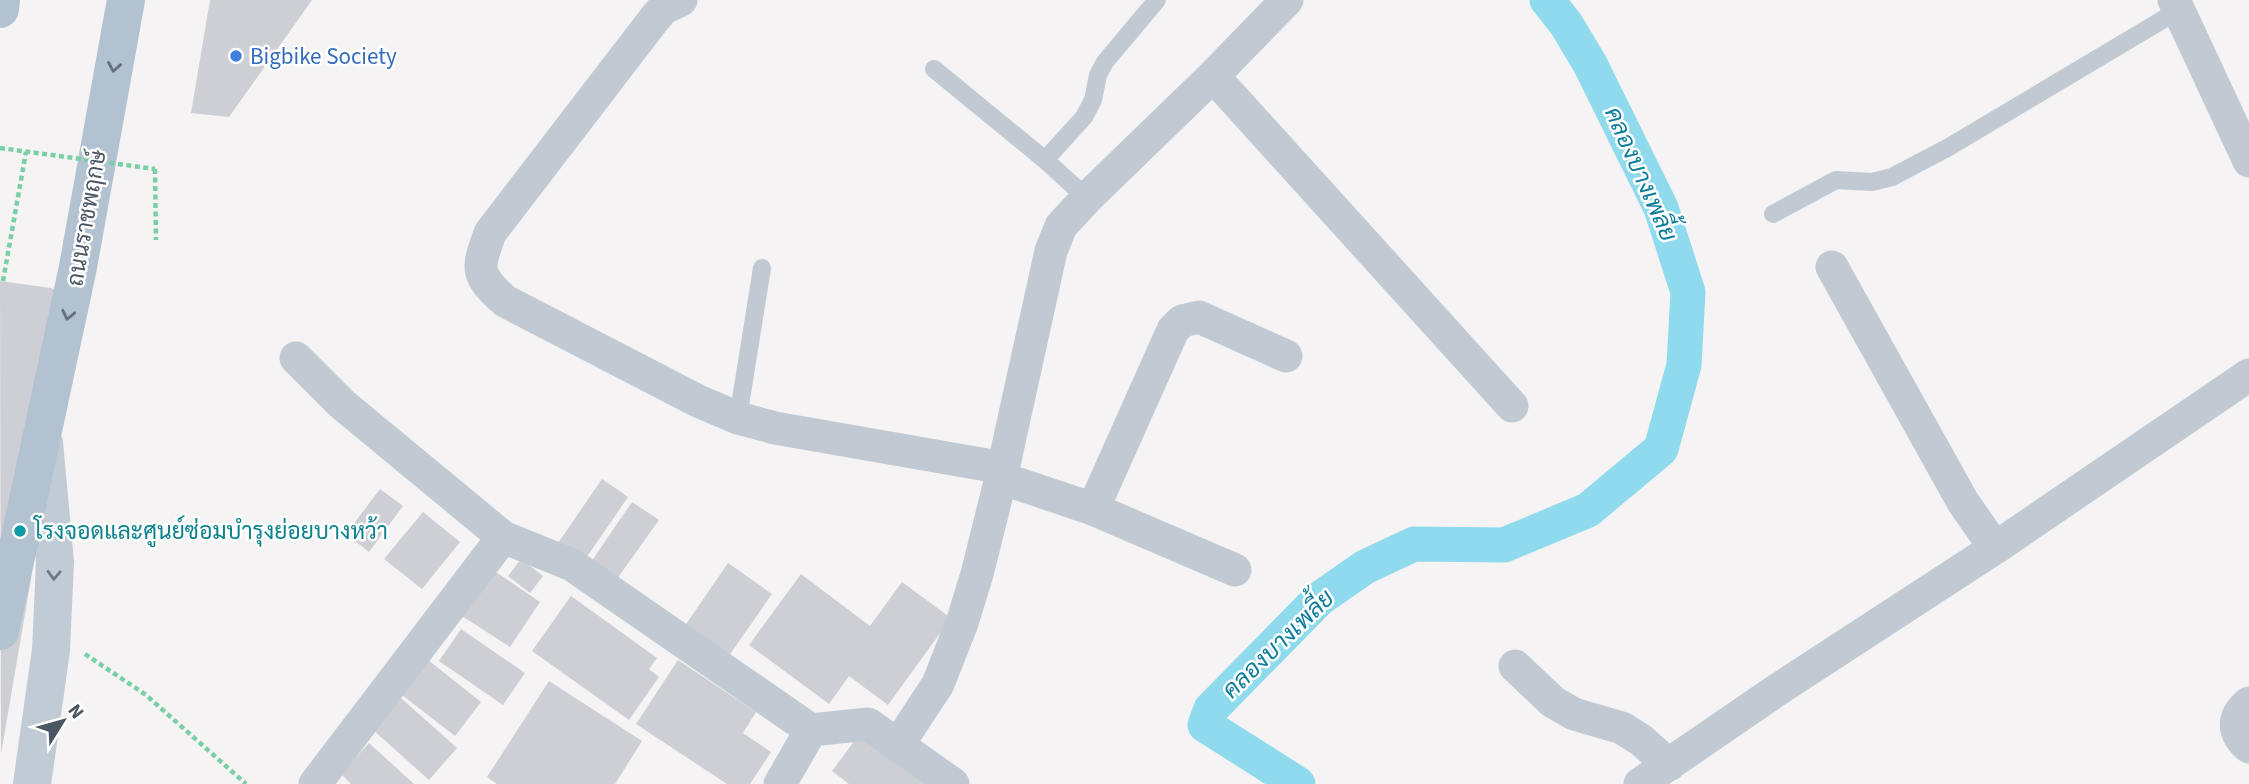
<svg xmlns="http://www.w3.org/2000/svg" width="2249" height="784" font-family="'Source Sans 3',Sarabun,sans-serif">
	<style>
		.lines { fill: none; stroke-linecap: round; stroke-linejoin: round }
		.canal { stroke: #90daee; stroke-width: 35 }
		.building { fill: #cdcfd5 }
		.path { stroke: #7ad0a6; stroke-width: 4.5; stroke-dasharray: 5 3.5; stroke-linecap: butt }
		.service { stroke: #c1cad2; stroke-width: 18 }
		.minor { stroke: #c1cad2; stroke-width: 33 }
		.secondary { stroke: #c1cbd6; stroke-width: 38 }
		.primary { stroke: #b3c2d1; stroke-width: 38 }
		.path-bridge { stroke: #7ad0a6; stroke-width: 4.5; stroke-dasharray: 5 3.5; stroke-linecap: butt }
		.oneway { stroke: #64717d }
		.oneway2 { stroke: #6e7984 }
		.shop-dot { fill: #3f7fe0; stroke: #fff; stroke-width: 2.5 }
		.culture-dot { fill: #0f9aa8; stroke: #fff; stroke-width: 2.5 }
		.labels { text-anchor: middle; stroke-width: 5; stroke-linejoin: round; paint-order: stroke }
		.shop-label { font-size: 23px; fill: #366cbe; stroke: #fff; text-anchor: start }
		.street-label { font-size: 23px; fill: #4a5661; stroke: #fff }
		.culture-label { font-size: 23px; fill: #0d838f; stroke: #fff; text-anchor: start }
		.water-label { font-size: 24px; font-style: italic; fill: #0c7c9b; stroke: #fff }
	</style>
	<rect width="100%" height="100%" fill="#f5f3f3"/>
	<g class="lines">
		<path class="canal" d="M1298 784 1205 725 1211 709 1319 599 1365 567 1414 544 1504 545 1588 510 1661 449 1684 365 1688 292 1661 208 1590 64 1566 24 1547 0"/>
	</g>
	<path class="building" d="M210 0H312L229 117 191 113Z
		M0 281 51 288 79 299 1 754Z
		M602 479 628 497 584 561 558 543Z
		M380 489 403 506 369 552 346 534Z
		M632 502 659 520 614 583 589 565Z
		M423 512 460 542 422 589 384 559Z
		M521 559 543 576 530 593 508 576Z
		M728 563 772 594 726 660 682 630Z
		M493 570 540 602 510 647 462 616Z
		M801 574 870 626 902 582 951 618 888 705 849 676 829 704 749 645Z
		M571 596 657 658 649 669 659 677 629 720 532 651Z
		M461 629 525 673 503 705 439 661Z
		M428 660 481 702 455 736 402 695Z
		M678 660 756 712 743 733 771 752 750 784H727L636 724Z
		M549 681 642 741 615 784H497L487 777Z
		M401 698 457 748 429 780 372 729Z
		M861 732 928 784H849L832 771Z
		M369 743 414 784H351L341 774Z"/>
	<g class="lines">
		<path class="path" d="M155 169 156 240
			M3 281 26 152
			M85 654 146 695 246 784"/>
		<path class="service" d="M934 69 1045 160 1087 198
			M1045 160 1084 117 1093 100 1098 75 1105 62 1157 0
			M1773 214 1836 180 1872 182 1892 177 1949 147 2179 10
			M738 418 762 268"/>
		<path class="minor" d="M681 0 664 8 655 18 490 233C477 269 475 274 505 301L698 401 738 418 775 428 1004 468
			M2174 0 2249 161
			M1213 76 1512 406
			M1832 267 1963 502 1995 548 2249 375
			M296 358 342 404 503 537 572 565 811 730 868 724 953 784
			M1001 478 1093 509 1235 570
			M1093 509 1173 330 1182 321 1199 317 1286 356
			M1515 666 1553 702 1574 714 1622 728 1641 740 1669 765
			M2249 703C2232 717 2232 732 2249 747
			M898 745 938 684 962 623 977 574 1001 478 1051 251 1061 226 1087 198 1213 76 1287 0
			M315 784 503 537
			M780 784 811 730
			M1640 784 1774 692 1995 548"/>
		<path class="secondary" d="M32 784 51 650 55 562 44 443"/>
		<path class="primary" d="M0 9 1 0
			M0 631 78 267 126 0"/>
		<path class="path-bridge" d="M0 148 155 169"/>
	</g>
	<defs><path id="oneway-chevron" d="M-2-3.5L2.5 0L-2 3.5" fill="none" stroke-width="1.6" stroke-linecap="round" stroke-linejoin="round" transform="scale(1.75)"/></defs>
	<g class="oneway">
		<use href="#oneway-chevron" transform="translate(114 67) rotate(100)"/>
		<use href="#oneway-chevron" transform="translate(68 315) rotate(102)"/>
	</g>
	<use class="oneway2" href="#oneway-chevron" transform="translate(54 575) rotate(92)"/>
	<circle class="shop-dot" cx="236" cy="56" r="7"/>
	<circle class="culture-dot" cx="20" cy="531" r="7"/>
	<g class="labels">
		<g class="shop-label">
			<text x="250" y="64">Bigbike Society</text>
		</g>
		<g class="street-label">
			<text transform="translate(86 218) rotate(-80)" y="8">ถนนราชพฤกษ์</text>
		</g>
		<g class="culture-label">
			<text x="34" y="539">โรงจอดและศูนย์ซ่อมบำรุงย่อยบางหว้า</text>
		</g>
		<g class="water-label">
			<text transform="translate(1641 174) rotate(66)" y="8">คลองบางเพลี้ย</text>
			<text transform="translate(1278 644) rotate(-44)" y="8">คลองบางเพลี้ย</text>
		</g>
	</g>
	<g transform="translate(63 721) rotate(53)" stroke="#ffffff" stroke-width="5" paint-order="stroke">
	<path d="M0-5L12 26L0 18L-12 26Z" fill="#4a5661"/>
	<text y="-10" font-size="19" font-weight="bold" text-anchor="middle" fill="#4a5661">N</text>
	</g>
</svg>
